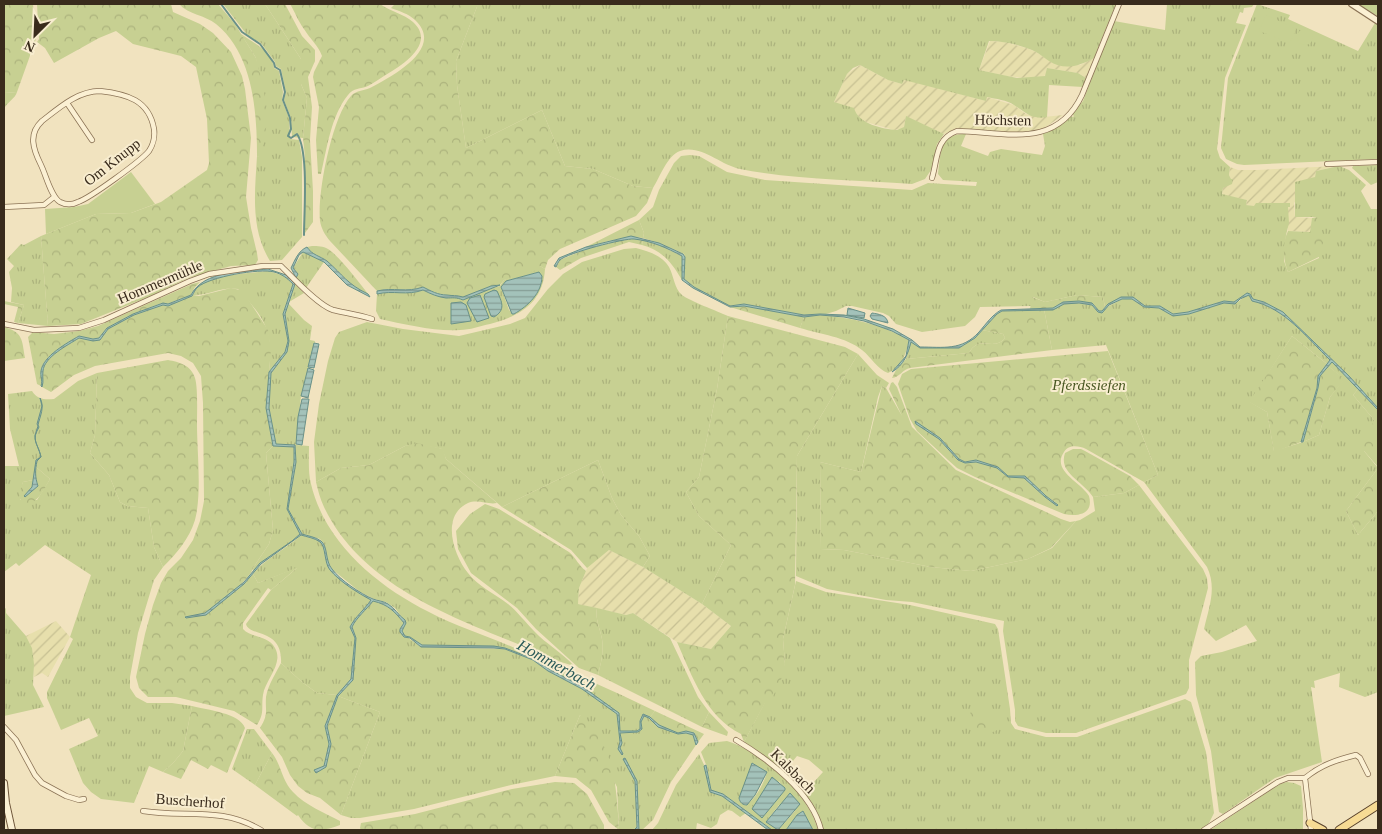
<svg xmlns="http://www.w3.org/2000/svg" width="1382" height="834" font-family="Georgia,serif">
	<style>
		.farmland { fill: url(#farmland-furrows) }
		.grass { fill: url(#grass-tufts); fill-rule: evenodd }
		.forest { fill: url(#forest-crowns); fill-rule: evenodd }
		.green { fill: #c7d092 }
		.water { fill: url(#water-rules); stroke: #699188 }
		.lines { fill: none; stroke-linecap: round; stroke-linejoin: round }
		.stream { stroke: #699188; stroke-width: 2 }
		.minor-casing { stroke: #8b7356; stroke-width: 6 }
		.tertiary-casing { stroke: #8b7356; stroke-width: 8 }
		.secondary-casing { stroke: #6d5439; stroke-width: 8 }
		.primary-casing { stroke: #58412b; stroke-width: 9 }
		.minor { stroke: #fbf0d3; stroke-width: 4.5 }
		.tertiary { stroke: #fbf0d3; stroke-width: 5.5 }
		.secondary { stroke: #fbf0d3; stroke-width: 6 }
		.primary { stroke: #f7db94; stroke-width: 7 }
		.labels { text-anchor: middle; stroke-width: 4; stroke-linejoin: round; paint-order: stroke }
		.street-label { font-size: 15px; fill: #392b1c; stroke: #f8edcf }
		.park-label { font-size: 15px; font-style: italic; fill: #485721; stroke: #f8edcf }
		.water-label { font-size: 16px; font-style: italic; fill: #2a5a58; stroke: #f8edcf }
	</style>
	<defs>
		<pattern id="farmland-furrows" width="10" height="10" patternUnits="userSpaceOnUse" patternTransform="scale(1.25)"><rect width="10" height="10" fill="#e7dfac"/><path d="M-1 1l2-2M0 10L10 0M9 11l2-2" fill="none" stroke="#c7c093"/></pattern>
		<pattern id="grass-tufts" width="24" height="20" patternUnits="userSpaceOnUse" patternTransform="scale(1.25)"><rect width="24" height="20" fill="#c7d092"/><path d="M3 7l-1-3M5 7V3M7 7l1-3M15 17l-1-3M17 17v-4M19 17l1-3" fill="none" stroke="#acb37d"/></pattern>
		<pattern id="forest-crowns" width="20" height="18" patternUnits="userSpaceOnUse" patternTransform="scale(1.25)"><rect width="20" height="18" fill="#c7d092"/><path d="M2 6a3 3 0 1 1 6 0M12 15a3 3 0 1 1 6 0" fill="none" stroke="#acb37d"/></pattern>
		<pattern id="water-rules" width="6" height="5" patternUnits="userSpaceOnUse" patternTransform="scale(1.25)"><rect width="6" height="5" fill="#a3c2ba"/><path d="M0 2.5h6" fill="none" stroke="#869e96"/></pattern>
	</defs>
	<rect width="100%" height="100%" fill="#f1e3bf"/>
	<path class="farmland" d="M990 41 1004 42 1026 48 1034 51 1056 64 1063 66 1080 65 1094 58 1086 78 1078 73 1047 68 1046 75 1042 77 1024 78 1006 76 979 70Z
		M860 65 886 79 895 82 902 84 904 79 986 101 987 97 1014 105 1026 114 1044 117 1063 115 1043 129 1021 133 955 129 944 134 906 117 904 127 901 129 894 130 866 122 857 117 855 114 834 102 847 74Z
		M1338 166 1316 171 1315 177 1294 203 1295 217 1312 218 1311 232 1288 231V207H1255L1246 205 1247 200 1222 195 1223 187 1231 179 1229 175 1230 167 1238 170H1257Z
		M609 550 643 567 702 604 731 626 711 649 677 642 633 613 626 615 578 604 579 588 588 566Z
		M56 621 70 637 48 677 42 673 34 677 32 648 26 636Z"/>
	<path class="grass" d="M223 4H265L301 59V84L307 98 303 138 292 137 291 118 284 100 286 92 281 69 276 66 275 62 261 43 248 36Z
		M478 4H1116L1094 58C1080 66 1064 71 1049 61 1043 57 1039 53 1032 50 1019 45 1004 41 989 41L979 70 1017 78 1045 76 1047 68 1078 73 1086 78 1083 87 1049 85 1047 117C1032 120 1026 113 1014 105 1007 100 996 99 987 97L986 101 904 80 902 84 888 80 860 65 853 68 847 74 834 102 854 108C858 124 883 129 897 130L904 127 906 116 944 134 937 144 933 167 925 179 912 184C855 180 796 180 740 169 720 165 701 144 680 151 667 156 660 177 653 188L633 186 593 169 565 166 542 110 466 148 457 85 456 61Z
		M1167 4H1254L1252 7 1244 8 1243 13 1240 12 1236 23 1246 25 1225 78 1217 149 1220 158 1230 167 1229 175 1231 179H1233L1232 184 1223 188 1222 194 1247 200 1246 205 1254 206 1256 203H1290V207H1288L1289 223 1286 235 1284 261 1288 272 1319 258 1317 217H1295V182L1315 177 1316 171 1339 166 1349 170 1366 185 1361 191 1371 209H1378V408L1349 376 1283 312 1264 302 1253 299 1250 294 1247 293 1234 302 1224 301 1188 312 1173 314 1160 306H1145L1133 297H1121L1105 307 1103 297 1077 295 1045 302 1033 297 1031 306 980 307 975 317 965 326 922 332 896 324 889 316 883 313 852 306H846L836 311 826 314 804 315 744 304 730 306 694 287 684 279 685 257 684 254 659 243 643 238 644 233 639 220 653 207 659 190 674 163 681 156 690 155 699 156 727 172 765 180 912 190 928 183 976 186 977 182 943 180 938 174C941 153 939 133 966 134L961 146 988 156 990 152 1001 149 1042 155 1045 146 1043 134 1058 126 1071 116 1073 117 1074 116 1072 114 1083 101 1114 21 1165 30Z
		M1257 4 1290 15 1288 19 1358 51 1375 23 1378 25V159L1244 165 1237 164 1226 159 1221 148 1228 78Z
		M1358 4H1378V16Z
		M241 34C252 42 272 51 274 68L279 71 283 92 282 100 289 118 290 139 299 140 302 157V237L282 260 270 261C250 229 255 191 257 156L261 157 256 58Z
		M17 92C15 99 7 102 4 109V93Z
		M1378 165V182L1371 185 1352 168 1353 166Z
		M41 236 48 326 18 323 24 305 11 302 12 288 9 272 14 266 7 259 21 244 24 245Z
		M643 240 659 245 682 256 684 258 682 280C672 263 662 250 642 245Z
		M636 248C648 251 663 256 669 267 674 276 674 288 682 295 690 301 717 311 728 316L717 389 699 477 686 492 699 516 731 545 702 604 643 567 650 556 639 536 621 515 612 498 598 460 502 507 446 459 442 449 417 444 405 446 369 465 341 468 316 482 314 442 319 404 328 361 335 338 339 332 367 322 403 329 459 336 510 324 525 318 548 289 563 274 582 262 624 249Z
		M303 252 324 262 306 288 296 278 298 274 293 268Z
		M540 266 545 269C543 303 520 316 490 324 480 326 470 330 460 330 437 332 403 324 380 319L376 311 377 294C392 290 408 296 423 290 450 304 473 293 500 286L504 280ZM539 272 542 280C539 295 526 307 514 314L509 310 501 287 506 281ZM480 295 488 317 477 321 467 303Z
		M268 271 285 276 293 284 283 314 288 341 285 352 269 372C273 330 266 320 238 289 222 286 208 296 193 295 194 293 195 290 196 288 207 275 252 273 268 271Z
		M295 284 304 293 289 302Z
		M1247 295H1249L1252 301C1285 308 1307 338 1331 360L1327 364 1292 336 1250 402 1267 412 1274 451 1303 442 1319 435 1330 397 1344 379 1328 366 1332 361 1358 389 1353 395 1375 421 1364 451 1378 468 1346 511 1358 535 1378 511V692L1365 697 1339 687 1340 673 1314 681 1315 688 1311 687 1322 762 1275 778 1223 814 1219 812 1211 751 1196 695 1195 662 1201 656 1222 652 1257 641 1246 625 1216 641 1204 629C1209 607 1217 588 1207 567L1144 482 1158 475 1106 345 1052 350 1044 309C1054 310 1054 307 1063 304 1072 301 1083 304 1092 305L1098 312 1122 299H1132L1144 307 1159 308 1173 316 1189 314 1224 303 1235 304Z
		M288 303 304 320 312 326 310 340 315 341 301 396 296 445 309 446C309 459 308 473 311 484 325 543 377 586 429 612 457 627 488 636 517 649 563 669 610 689 655 711L650 717 643 714 640 721V729L637 731H620L618 713 583 687 549 669 534 659 505 648 422 645 410 637 405 636 402 631 406 623 395 608 386 602 374 599 360 592 333 570 327 562 324 544 320 539 302 534 288 509 296 462 295 446 276 444 269 408 271 373 287 352 289 341 285 314Z
		M820 315C853 318 881 324 909 340 906 354 902 367 888 373 877 369 872 358 862 350 846 337 820 334 800 328L804 317Z
		M982 330 1003 334 1005 338C994 352 979 334 969 353L906 359 911 341 920 348H959L975 338Z
		M858 354 877 375 889 383 886 388 882 386 878 397 861 472 820 462 821 549 844 550 931 567 971 571 1028 559 1052 548 1076 521 1080 520 1095 511 1093 497 1124 493 1139 485 1203 569 1207 578 1208 588 1189 660V688L1186 694 1076 733H1046L1018 726 1015 721V710L1003 631 1004 621 912 602 886 600 827 589 796 576 797 456Z
		M97 373 95 435 90 453 109 475 120 502 127 506 148 508 154 547 163 567 154 580 138 633 130 677V688L136 697 147 703H172L192 706 183 751 174 762 163 772 149 766 134 803 101 799 91 792 83 783 69 749 98 736 89 718 61 730 47 698V692L73 639 70 637 91 575 45 545 19 566 16 563 4 572V466H19L10 429 8 394 32 391C37 399 44 400 54 399L78 381ZM37 462 36 467 50 479 37 500H20V494L23 482 33 480Z
		M273 446 294 447V462L287 509 301 534C286 548 266 556 253 572V568L269 544 273 530 266 453Z
		M301 535C307 537 315 538 320 542 326 546 324 563 331 570 341 583 358 593 372 600 365 609 355 617 350 627L355 638 351 680 337 695 317 693 302 682 281 663C283 628 249 637 246 624L271 590 297 568 258 583 253 574C266 558 286 549 301 535Z
		M796 581 826 592 910 605 995 624 998 629 1010 709 1011 723 1015 729 1046 737H1077L1185 699 1191 702 1206 752 1214 813 1209 823 1200 830H823L816 810 804 793 823 772 809 760 797 756 784 772 770 760 744 742 785 664 783 639Z
		M373 601C389 605 394 611 404 623L400 629V632L421 647 505 649 533 660 548 671 582 689 617 714 620 743 618 749 620 748 622 743 620 733 638 732 642 729 641 722 644 716 649 718 658 727 678 734 686 733 693 735 696 745 671 782 653 820 642 830H639L636 781 624 759 635 781 637 827 634 830H619L617 787 580 715 555 776 511 785 414 809 360 818H351L341 815 380 712 338 696 353 680 356 638 352 627C356 618 367 609 373 601Z
		M4 607 6 609V613L26 636 32 648 34 664 33 685 44 707 4 716Z
		M597 608 626 615 633 613 670 638 698 697 709 712 702 727 598 675C601 663 604 652 602 639 600 628 595 619 597 608Z
		M247 729H254L272 753 255 785 232 769Z
		M727 741C762 752 809 793 818 830H813L803 811 797 815 786 830H772L723 794 711 791 707 767 701 752 709 743ZM752 763 767 772C764 783 755 801 745 805L739 800ZM779 781 785 790 763 817ZM779 805 795 811 780 828 766 822Z
		M699 754 705 767 710 792 722 796 746 813 740 817 732 811 728 810 720 815 717 824 711 828 697 823 696 830H652L658 823 676 785Z
		M1287 782 1294 783 1301 786 1303 808V830H1210L1280 784Z"/>
	<path class="forest" d="M4 4H33L36 39 17 92 4 93Z
		M37 4H171L173 12 200 24 213 33 231 52 242 76 245 89 251 138 246 197 251 228 257 253 258 260 255 265 231 266 188 278 153 295 81 324 48 326 41 236 96 214 131 213 161 202 207 170 209 163 207 119 196 67 181 56 133 44 116 31 99 38 54 63 45 48 37 42 39 39Z
		M179 4H218L235 24 256 58 263 86 268 116 261 158 257 156C257 111 253 54 216 24 205 15 189 15 179 4Z
		M265 4H285L302 36 315 50V61L308 77 312 107 310 140 313 191V222L305 233V157L303 138 307 98 301 84V59Z
		M290 4H380C390 11 404 14 413 22 437 44 401 66 384 76 379 79 374 83 368 86 361 89 353 88 348 95 331 116 327 148 321 174H318L316 140 319 107 313 77 314 72 322 56C318 45 310 39 304 29 298 21 295 12 290 4Z
		M395 4H478L456 61 457 85 466 148 542 110 565 166 593 169 633 186 653 188 647 203 636 216 560 249 548 260 545 269 540 266 537 270 504 280 500 285 491 286 463 297C456 295 453 296 447 295 438 295 431 291 423 287 407 293 393 287 377 291L330 241C325 235 321 228 320 221 317 193 332 117 351 96 356 90 365 91 372 87 393 76 445 48 415 20 409 14 399 11 391 8Z
		M1317 217 1321 231 1325 254 1288 272C1283 260 1282 243 1288 231L1310 232 1312 218Z
		M639 220 644 233 643 238C623 235 605 243 586 247Z
		M631 238 643 240 642 245 629 242 581 258 560 270 556 267 560 260 586 249Z
		M312 246C318 246 323 246 328 249 339 256 359 282 368 294 347 284 343 275 327 261 320 256 312 255 307 247Z
		M200 282 195 287 191 295 167 304 162 303 133 314 107 328 99 338 93 339 79 336C67 345 43 355 41 371 40 376 43 381 41 386L37 384 28 337 33 332 54 334 79 331 98 326 192 284Z
		M231 288 240 290 246 296 268 330 271 349 266 408 273 446 266 453 273 530 269 544 253 568C252 577 214 610 205 613 200 616 192 616 186 617L206 615 244 584 253 574 258 583 298 567 271 590 268 588 243 623V629C251 638 268 635 275 648 284 664 265 680 263 695 261 708 265 712 257 725L234 711 176 697H148L139 688 136 677 145 634 153 605 161 583 168 571 181 558 193 540 200 521 204 501 203 403 201 376 193 363 181 356 168 353 95 366 74 375 51 392 42 387C44 381 42 377 43 371 44 357 68 345 79 338L93 341 100 340 108 329 134 315 163 305 168 306 193 295 199 296Z
		M1077 295 1103 297 1105 307 1102 311H1099L1092 303 1063 302 1053 308 1030 309 1032 297 1045 302Z
		M4 301 24 305 18 323 14 322 18 307 4 304Z
		M744 306 804 317 800 328 730 307Z
		M1044 309 1052 350 910 368C903 369 899 378 892 378L896 370 906 359 969 353C979 334 994 352 1005 338L1003 334 982 330 997 314 1002 311Z
		M728 316 845 347 858 354 797 456 795 585 783 639 785 664 783 675 770 703H765L744 742 741 734C706 717 692 676 677 642L711 649 731 626 702 604 731 545 699 516 686 492 699 477 717 389Z
		M4 327C23 332 22 340 25 358L4 361Z
		M1292 336 1327 364 1318 376 1317 388 1301 442 1274 452 1267 412 1249 402Z
		M1108 351 1158 475 1144 482 1086 449C1079 446 1069 444 1064 452 1051 471 1081 482 1089 496 1094 514 1078 517 1064 514L975 477 957 468 948 460 917 431 910 419 898 384 902 374 911 369ZM915 422 940 438 959 459 965 462 976 460 998 467 1008 476H1025L1046 496 1058 504 1045 497 1024 478 1008 477 997 468 976 462 965 463 958 460 939 439Z
		M168 360C179 362 191 365 195 378 198 388 197 412 197 424 197 452 202 493 195 520 189 539 177 553 163 567L154 547 148 508 127 506 120 502 109 475 90 453 95 435 97 373Z
		M1328 366 1345 379 1330 397 1319 435 1303 442 1318 389 1320 376Z
		M893 382 897 387 912 427 956 470 1061 519 1070 522 1076 521 1051 548 1028 559 971 571 931 567 844 550 821 549 820 462 861 472 882 386 886 388 902 416 889 389 891 383Z
		M1358 389 1378 410V467L1364 451C1364 439 1365 430 1375 421L1353 395Z
		M417 443 443 449 446 459 497 503C488 505 478 499 468 503 440 516 454 556 468 573 478 586 495 594 508 604 518 612 525 622 534 631 546 644 563 653 574 666L561 662C478 625 366 596 324 507 320 499 318 490 316 482L341 468 369 465 405 446Z
		M1073 449H1081L1085 451 1130 476 1139 485 1124 493 1093 497C1083 481 1058 473 1065 453Z
		M598 460 612 498 621 515 639 536 650 556 643 567 609 550 587 568 571 550 502 507Z
		M36 467 50 479C44 489 38 504 24 505 17 499 20 490 23 482L33 480 32 487 24 496 25 497 38 486 35 477Z
		M1378 468V511L1358 535 1346 511Z
		M485 504 499 509 569 552C576 558 579 566 586 571L579 588 578 604 597 608C595 619 600 628 602 639 604 652 601 663 598 675L579 668 536 629 517 608 471 573 458 549 456 531 470 514Z
		M281 663 302 682 317 693 337 695 325 726 329 744 324 766 325 767 331 744 327 726 338 696 380 712 341 815 320 798 307 793 298 786 290 775 282 757 260 728C269 713 265 712 266 697 268 685 276 673 281 663Z
		M192 706C207 710 240 713 245 728L227 773 211 765 208 769 191 760 181 779 163 772 174 762 183 751Z
		M974 710 986 713 997 727V730C991 734 984 733 978 730L970 713Z
		M655 711 704 734 698 742 694 733C684 730 686 733 678 733 667 732 657 724 650 717Z
		M709 712 728 732 727 736 702 727Z
		M580 715C585 721 591 726 596 733 616 760 617 797 619 830L609 822 591 790 576 778 555 776Z
		M272 753C281 764 282 781 293 792 305 805 325 813 340 821V825C321 832 310 833 298 815L297 816 255 785Z
		M555 782 574 783 587 794 604 825V830H361L360 828 361 823 415 814 512 789Z"/>
	<path class="green" d="M1266 15 1296 29 1290 43 1259 31Z
		M1297 37a8 8 0 1 1 16 0a8 8 0 1 1-16 0Z
		M131 172 155 204 131 213 96 214 46 234 45 209 74 207 88 204Z"/>
	<path class="water" d="M631 236 659 243 683 254 685 257 684 279 694 287 730 306 744 304 804 315 820 314 844 315 864 319 893 329 912 340 920 347C943 347 962 351 979 332 986 324 992 315 1001 310L1053 308 1063 302 1079 301 1092 303 1099 311H1102L1108 304 1121 297H1133L1145 306H1160L1173 314 1188 312 1224 301 1234 302 1247 293 1250 294 1253 299 1264 302 1283 312 1349 376 1378 408V410L1332 362 1320 376 1318 388 1303 442H1301L1317 388 1318 376 1330 360C1307 338 1285 308 1252 301L1249 295 1240 299 1235 304 1224 303 1189 314 1173 316 1159 308 1144 307 1132 299H1122L1109 305 1102 313 1098 312 1092 305 1079 303 1064 304 1053 310 1002 311 997 314 975 338 959 348H920L911 342C908 354 904 365 892 372L906 356 909 340 892 331 864 321 844 317 820 315 804 317 744 306 730 307 693 288 682 280V256C667 248 652 241 634 239 625 238 567 253 560 260 558 262 557 265 556 267L554 266 559 258 586 247Z
		M307 247C312 255 320 256 327 261 343 275 347 284 368 294L370 297 347 285 324 262 303 252 299 255 293 268 298 274 296 278 291 268C295 260 298 251 307 247Z
		M268 269 286 275 295 284 285 314 289 341 287 352 271 373 269 408 276 444 295 445 296 462 288 509 302 534C308 536 316 537 321 541 328 546 325 561 332 569 340 580 361 594 373 599 378 601 384 601 388 604 395 608 398 615 405 620L406 623 402 631 405 636 410 637 422 645 494 646 505 648 534 659 549 669 583 687 619 713 620 731H637L640 729V721L643 714 650 717 659 725 678 733 686 731 694 733 698 742 696 745 693 735 686 733 678 734 658 727 649 718 644 716 641 722 642 729 638 732 620 733 622 743 620 748 623 754 622 755 618 749 620 742 617 714 582 689 548 671 533 660 505 649 494 648 421 647 410 638 404 637 400 632V629L404 623C394 611 389 605 373 601 367 609 356 618 352 627L356 638 353 680 338 696 327 726 331 744 326 767 316 773 314 770 324 766 329 744 325 726 337 695 351 679 355 638 350 627C355 617 365 609 371 600 358 593 340 582 330 570 324 563 326 546 320 542 315 538 307 537 301 535L261 564 244 584 206 615 186 618 185 617 205 613 244 582 260 563 292 541 300 534 287 509 294 462V447L273 446 266 408 269 372 285 352 288 341 283 314 293 284C287 278 282 274 274 272 260 268 209 277 198 287 195 289 194 293 192 296L168 306 163 305 134 315 108 329 100 340 93 341 79 338C68 345 44 357 43 371 42 377 44 381 42 387L41 386C43 380 40 376 41 371 43 356 67 343 79 336L93 339 99 338 107 328 133 314 163 303 168 304 191 295C204 270 243 272 268 269Z
		M539 272 542 276C542 293 528 306 514 314H512L501 287 506 281Z
		M500 285 463 300C456 297 453 298 446 298 438 297 431 294 423 290 407 296 393 290 377 294V291C393 287 407 293 423 287 431 291 438 295 447 295 453 296 456 295 463 297L491 286Z
		M494 290 497 291C502 302 506 310 494 317L491 316 484 297 485 294Z
		M480 295 489 318 477 322 467 303 470 298Z
		M461 302 466 305 471 321 451 324V303Z
		M848 308 865 313 864 318 847 315Z
		M872 313C878 314 887 315 888 323L872 319 870 316Z
		M314 343 319 344 314 368 308 367Z
		M308 368 314 370 308 398 301 396Z
		M40 398C45 407 40 416 38 425L39 427C38 430 36 432 35 435 34 442 40 450 41 457L37 461C35 471 35 477 38 486L25 497 24 496 32 487 36 460 41 457C37 441 32 443 38 426L37 424 42 406Z
		M302 399H309L302 445 296 444 298 417Z
		M915 421 940 438 959 459 965 462 976 460 998 467 1008 476H1025L1046 496 1058 505 1057 506 1045 497 1024 478 1008 477 997 468 976 462 965 463 958 460 939 439 916 424Z
		M625 758 637 781 639 830H634L637 827 635 781 623 759Z
		M752 763 767 772 755 795 747 805C743 805 740 803 739 798Z
		M706 765 711 790 723 794 772 830H768L722 796 710 792 704 766Z
		M772 777 785 788V790L762 818 752 809Z
		M790 793 800 804 778 830 766 822Z
		M803 811 813 830H786L797 815Z"/>
	<g class="lines">
		<path class="stream" d="M221 4 242 32 260 44 274 63 275 67 280 70 285 92 283 100 290 118 291 129 288 136 291 138 297 134C309 151 304 213 304 235"/>
		<defs>
			<path id="minor" d="M100 91C127 94 149 100 154 129 155 136 153 145 149 151 141 161 90 198 78 202 72 205 66 205 60 202 51 197 46 175 41 165 33 149 28 134 42 121 60 107 78 91 100 91Z
				M67 103 92 140
				M1327 164 1378 162
				M932 178C938 158 935 139 957 131 1005 132 1056 150 1082 95L1119 4
				M4 207 44 205 54 197
				M4 324 34 330 79 328 104 320 190 281 209 274 263 266H281C292 277 319 306 333 310 346 313 359 315 372 319
				M4 727 16 740 35 775 42 783 66 796 79 800 84 799
				M736 740C768 759 812 792 821 830
				M1305 778C1321 765 1336 760 1356 755L1360 758 1368 774
				M1305 778 1311 830
				M143 811C186 818 220 806 261 830
				M1204 830 1278 782 1288 778H1305"/>
			<path id="tertiary" d="M1352 4 1378 21"/>
			<path id="secondary" d="M4 783 6 803 12 830"/>
			<path id="primary" d="M1310 823 1323 830
				M1339 830 1378 805"/>
		</defs>
		<use href="#minor" class="minor-casing"/>
		<use href="#tertiary" class="tertiary-casing"/>
		<use href="#secondary" class="secondary-casing"/>
		<use href="#primary" class="primary-casing"/>
		<use href="#minor" class="minor"/>
		<use href="#tertiary" class="tertiary"/>
		<use href="#secondary" class="secondary"/>
		<use href="#primary" class="primary"/>
	</g>
	<g class="labels">
		<g class="street-label">
			<text transform="translate(1003 120) rotate(1)" y="5">Höchsten</text>
			<text transform="translate(112 162) rotate(-38)" y="5">Om Knupp</text>
			<text transform="translate(160 282) rotate(-23)" y="5">Hommermühle</text>
			<text transform="translate(793 771) rotate(45)" y="5">Kalsbach</text>
			<text transform="translate(190 801) rotate(4)" y="5">Buscherhof</text>
		</g>
		<g class="park-label">
			<text x="1089" y="390">Pferdssiefen</text>
		</g>
		<g class="water-label">
			<text transform="translate(557 664) rotate(29)" y="6">Hommerbach</text>
		</g>
	</g>
	<rect width="1382" height="834" fill="none" stroke="#392b1c" stroke-width="10"/>
	<g transform="translate(35 35) rotate(204)" stroke="#f8edcf" stroke-width="4" paint-order="stroke">
	<path d="M0-4L9 19L0 12L-9 19Z" fill="#392b1c"/>
	<text y="-8" font-size="14" font-weight="bold" text-anchor="middle" fill="#392b1c">N</text>
	</g>
</svg>
